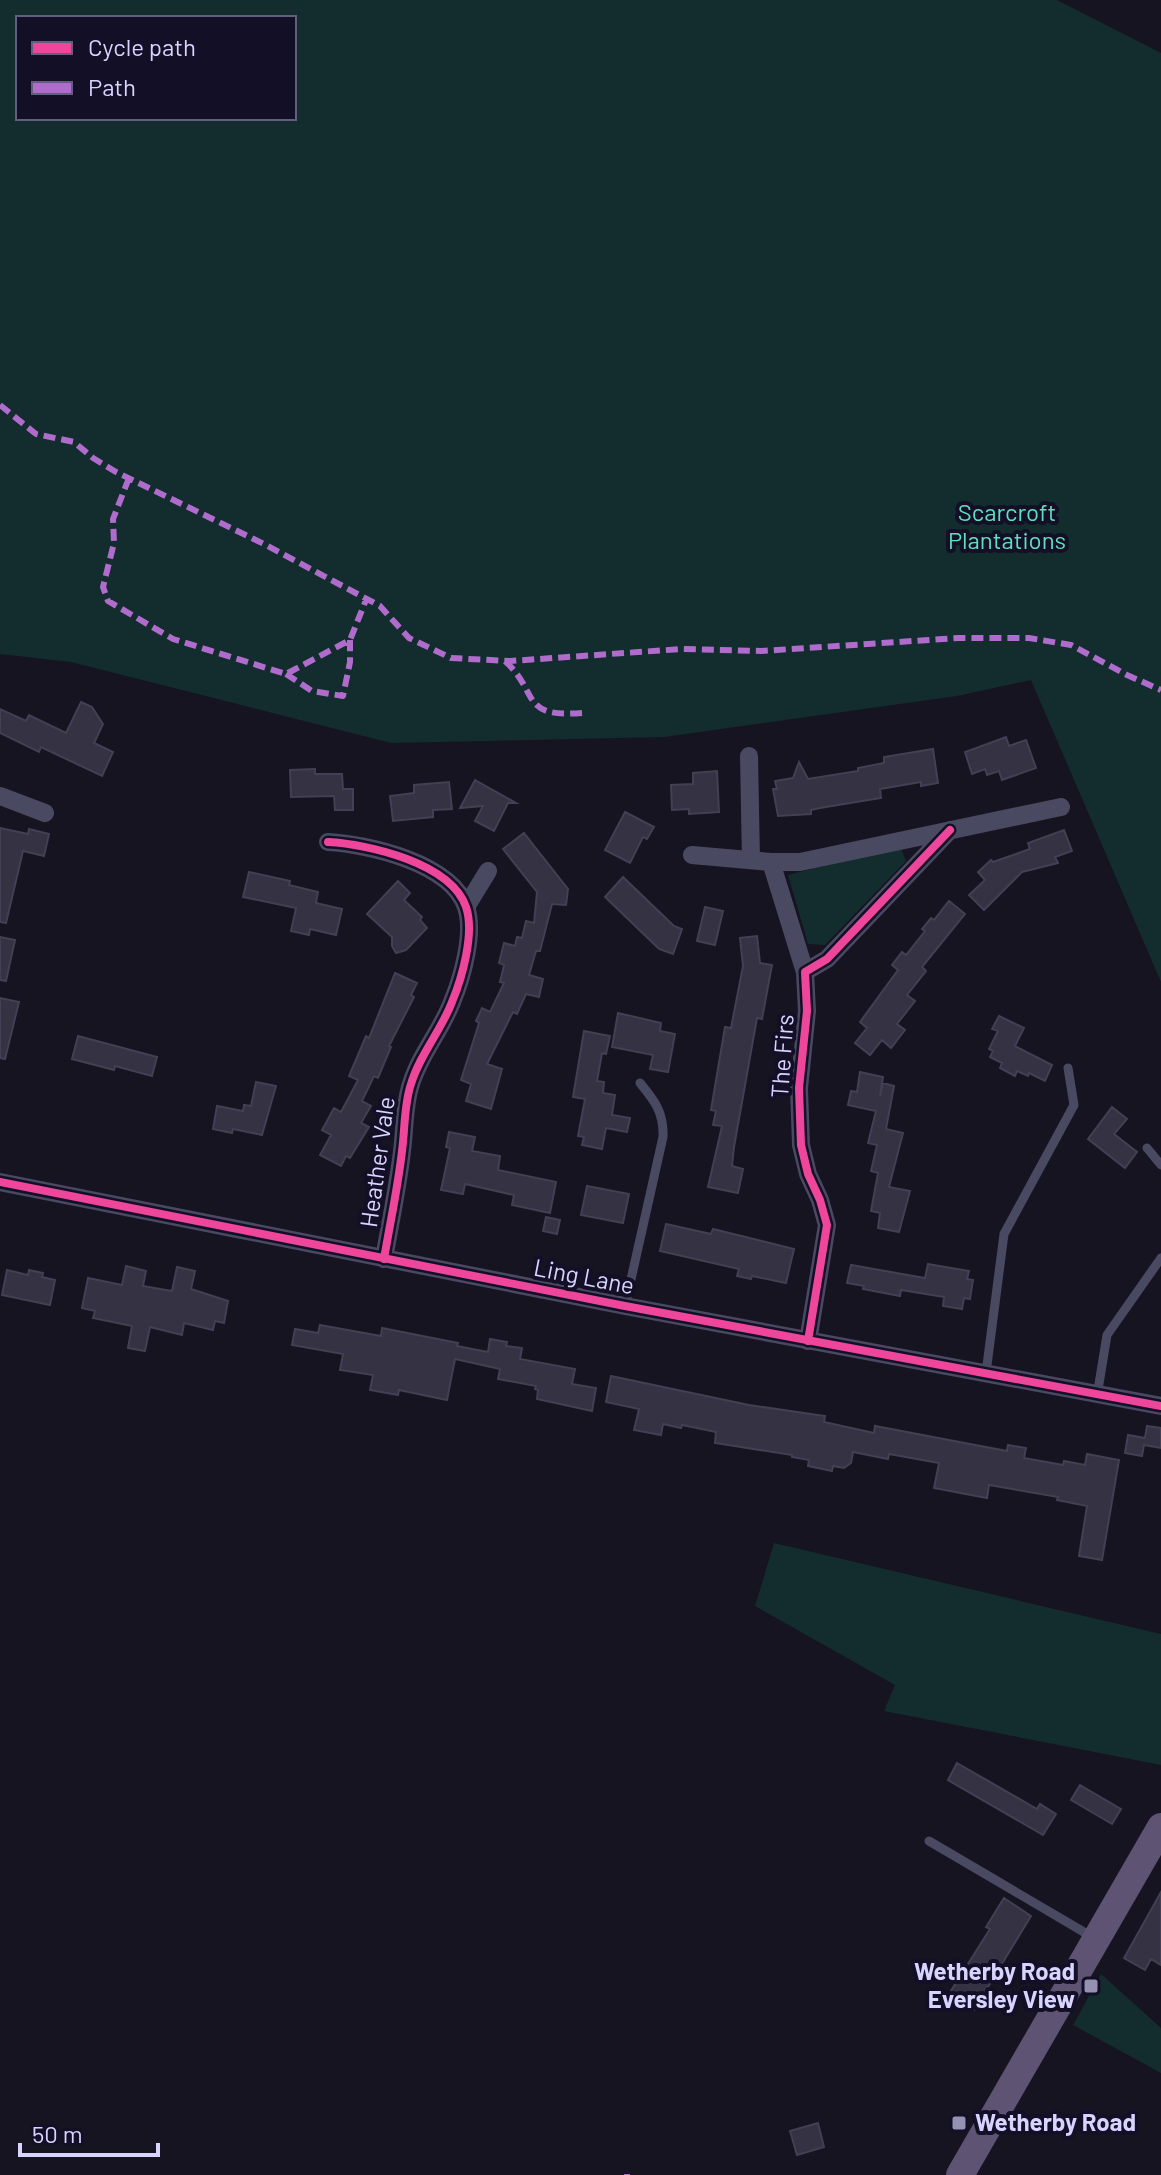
<svg xmlns="http://www.w3.org/2000/svg" width="1161" height="2175" font-family="Barlow,sans-serif">
	<style>
		.green { fill: #132c2d; fill-rule: evenodd }
		.building { fill: #343243; stroke: #433f54; stroke-width: 2 }
		.lines { fill: none; stroke-linecap: round; stroke-linejoin: round }
		.lane { stroke: #4a4962; stroke-width: 9 }
		.street { stroke: #4a4962; stroke-width: 18 }
		.primary { stroke: #5e5373; stroke-width: 28 }
		.quiet { stroke: #b06ccc; stroke-width: 6; stroke-dasharray: 12 6; stroke-linecap: butt }
		.cycleway-casing { stroke: #130f26; stroke-width: 13 }
		.cycleway { stroke: #ed469a; stroke-width: 8 }
		.poi-dot { fill: #9591b1; stroke: #130f26; stroke-width: 3 }
		.labels { text-anchor: middle; stroke-width: 8; stroke-linejoin: round; paint-order: stroke }
		.park-label { font-size: 24px; fill: #5fe0c0; stroke: #130f26 }
		.street-label { font-size: 24px; fill: #d9d4ff; stroke: #130f26 }
		.poi-label { font-size: 24px; font-weight: bold; fill: #d9d4ff; stroke: #130f26; text-anchor: end }
	</style>
	<rect width="100%" height="100%" fill="#161421"/>
	<path class="green" d="M0 0H1057L1161 53V982L1031 680 957 696 664 737 391 743 71 662 0 654ZM18 18H294V118H18Z
		M900 846 906 861 825 945 808 944 788 875Z
		M774 1543 1161 1634V1765L884 1711 895 1685 755 1606Z
		M1101 1974 1161 2028V2073L1073 2025Z"/>
	<path class="building" d="M81 702 92 707 103 724 94 743 113 752 102 776 41 747 39 752 0 733V709L26 721 29 715 66 733Z
		M1006 737 1009 746 1026 740 1036 768 1002 780 999 771 987 775 985 769 972 774 965 752Z
		M933 749 938 783 921 786V782L880 789 881 798 820 808 811 810V814L778 816 773 789H777L775 781 793 778 799 762 808 779 858 771V768L884 763V757Z
		M315 769V774H342L343 789H353V810H335L334 796 291 797 290 770Z
		M717 771 719 812 689 814V809L672 810 671 785 693 784V773Z
		M475 780 516 803H508L494 831 475 821 483 806 460 808Z
		M449 782 452 809 433 810V817L393 821 390 796 414 793V785Z
		M625 812 654 827 647 839 643 837 630 863 605 850Z
		M0 828 28 834 29 829 49 834 44 856 23 851 6 923 0 922Z
		M1064 830 1072 851 1055 857 1058 863 1022 872 984 910 969 895 985 880 978 872 991 860 993 862 1030 849 1028 843Z
		M524 833 568 889 566 905 552 904 540 951H536L529 975 543 979 539 997 526 994 517 1014 513 1012 487 1064 502 1069 491 1109 466 1101 471 1084 461 1080 479 1023 476 1021 482 1008 490 1012 504 983 500 982 504 965 499 963 504 943 515 946 517 937 522 938 526 921 534 923 537 892 503 849Z
		M249 872 290 881 289 885 318 892 316 903 342 909 336 935 310 929 309 935 291 931 296 908 243 897Z
		M623 877 674 926 682 929 673 954 659 949 605 897Z
		M398 881 410 893 404 900 422 917 420 920 427 928 406 950 396 953 392 946V937L367 914Z
		M949 901 965 914 922 967 926 971 907 995 915 1001 897 1024 905 1030 891 1048 882 1040 870 1055 855 1043 867 1028 860 1022 898 970 892 965 902 952 906 955 925 931 922 929 931 918 934 920Z
		M705 907 723 911 715 945 697 941Z
		M757 936 760 963 772 965 762 1019 757 1018 734 1147 732 1166 743 1169 738 1193 708 1187 722 1126 713 1125 716 1111 711 1110 725 1027 731 1028 743 966 740 938Z
		M0 937 15 940 6 981 0 980Z
		M395 973 417 983 411 995 414 997 389 1046 391 1047 378 1078 374 1076 362 1101 371 1106 361 1123 369 1127 350 1158 346 1156 341 1166 320 1155 331 1135 322 1130 334 1108 341 1112 358 1080 349 1076 366 1036 369 1038Z
		M0 998 19 1002 5 1059 0 1058Z
		M618 1013 661 1023 660 1031 675 1034 668 1072 650 1069 653 1055 612 1047Z
		M999 1016 1024 1028 1015 1046 1052 1065 1045 1081 1029 1073 1028 1076 1017 1071 1015 1076 1000 1068 1002 1063 990 1057 993 1051 989 1049 998 1031 992 1029Z
		M584 1031 610 1036 606 1054 602 1053 597 1081 604 1082 603 1093 615 1095 612 1115 630 1118 627 1132 606 1128 602 1149 582 1145 584 1137 578 1136 585 1099 573 1097Z
		M78 1036 157 1057 152 1076 115 1066 114 1070 72 1059Z
		M860 1072 883 1077 880 1096 883 1083 894 1086 886 1129 903 1133 889 1187 910 1191 899 1232 878 1228 880 1213 871 1211 878 1173 871 1171 877 1145 868 1143 876 1111 848 1105 851 1091 857 1092Z
		M256 1082 276 1086 262 1135 233 1129 232 1133 213 1129 217 1106 243 1111 244 1105 251 1106Z
		M1112 1107 1127 1119 1114 1134 1137 1152 1125 1168 1088 1139Z
		M449 1132 475 1137 472 1151 500 1156 498 1170 556 1182 550 1213 512 1205 514 1195 465 1184 463 1194 441 1190 450 1148 446 1147Z
		M587 1186 629 1194 623 1223 581 1215Z
		M546 1217 560 1220 557 1234 543 1231Z
		M666 1224 711 1234 713 1229 794 1249 786 1283 752 1276 751 1279 737 1276 739 1269 660 1251Z
		M928 1264 969 1271 967 1279 973 1280 970 1299 964 1298 962 1309 943 1306 944 1297 901 1290 900 1296 863 1289 864 1286 847 1283 851 1265 925 1278Z
		M126 1266 146 1271 143 1286 172 1291 177 1267 195 1271 191 1289 228 1301 224 1323 215 1321 213 1330 184 1323 182 1335 150 1327 145 1351 128 1348 132 1326 93 1318 95 1311 82 1308 88 1278 122 1285Z
		M7 1270 28 1275 29 1270 43 1273 42 1277 55 1280 50 1305 2 1295Z
		M320 1325 381 1336 382 1328 458 1343 457 1346 488 1352 490 1339 507 1342 506 1346 522 1348 520 1359 575 1369 572 1384 596 1388 592 1411 537 1399 538 1390 535 1389 536 1386 498 1379 500 1369 455 1359 447 1400 399 1390 398 1395 370 1390 373 1375 340 1370 343 1354 292 1345 295 1329 318 1333Z
		M611 1376 749 1405 825 1416 824 1422 874 1433 875 1426 1007 1451 1008 1445 1026 1448 1024 1458 1063 1465 1064 1461 1085 1465 1087 1454 1119 1460 1102 1560 1079 1556 1087 1506 1057 1500 1058 1497 989 1485 987 1498 934 1488 939 1463 889 1454 888 1459 853 1452 851 1463 844 1468 833 1466 832 1471 808 1466 809 1460 792 1457V1455L715 1443 716 1432 682 1425 681 1428 663 1424 661 1435 634 1430 639 1409 606 1402Z
		M1147 1426 1161 1428V1448L1144 1445 1142 1456 1125 1453 1128 1435 1145 1438Z
		M957 1763 1037 1809 1040 1804 1056 1814 1043 1835 948 1780Z
		M1080 1785 1121 1809 1112 1824 1071 1800Z
		M1161 1892V1965L1151 1959 1145 1970 1124 1958Z
		M1004 1898 1031 1916 974 2010 949 1994 990 1929 986 1927Z
		M818 2123 824 2147 797 2155 790 2131Z"/>
	<g class="lines">
		<path class="lane" d="M1147 1148 1161 1165
			M625 1306 663 1137C664 1113 655 1101 640 1083
			M986 1373 1004 1234 1074 1105 1068 1068
			M1097 1396 1107 1335 1161 1258
			M929 1841 1094 1938"/>
		<path class="street" d="M749 756 751 860
			M0 796 45 813
			M328 842C368 844 451 863 466 907 475 933 462 978 452 1002 441 1031 420 1054 411 1084 404 1104 405 1129 402 1151 398 1187 390 1223 384 1259
			M692 855 771 862H800L1061 807
			M771 862 805 972
			M466 907 488 871
			M0 1182 625 1306 1161 1406
			M808 1341 827 1225 820 1200 808 1174 801 1145 799 1088 807 1011 805 972 827 959 950 830"/>
		<path class="primary" d="M960 2175 1161 1827"/>
		<path class="quiet" d="M0 405 36 434 74 442 93 458 116 472 264 544 380 606 409 638 451 658 510 661 682 649 761 651 959 638H1029L1071 645 1127 675 1161 690
			M129 478 113 519 114 543 103 587 108 601 173 639 286 674 350 640 366 600
			M505 661C540 693 519 718 582 713
			M286 674 312 691 343 696 350 662V640
			M627 2174V2175"/>
		<defs>
			<path id="cycleway" d="M328 842C368 844 451 863 466 907 475 933 462 978 452 1002 441 1031 420 1054 411 1084 404 1104 405 1129 402 1151 398 1187 390 1223 384 1259
				M0 1182 625 1306 1161 1406
				M808 1341 827 1225 820 1200 808 1174 801 1145 799 1088 807 1011 805 972 827 959 950 830"/>
		</defs>
		<use href="#cycleway" class="cycleway-casing"/>
		<use href="#cycleway" class="cycleway"/>
	</g>
	<g class="poi-dot">
		<rect x="1083" y="1978" width="16" height="16" rx="4"/>
		<rect x="951" y="2115" width="16" height="16" rx="4"/>
	</g>
	<g class="labels">
		<g class="park-label">
			<text x="1007" y="521">Scarcroft<tspan x="1007" dy="28">Plantations</tspan></text>
		</g>
		<g class="street-label">
			<text transform="translate(783 1056) rotate(-86)" y="8">The Firs</text>
			<text transform="translate(378 1162) rotate(-82)" y="8">Heather Vale</text>
			<text transform="translate(584 1277) rotate(11)" y="8">Ling Lane</text>
		</g>
		<g class="poi-label">
			<text x="1075" y="1980">Wetherby Road<tspan x="1075" dy="28">Eversley View</tspan></text>
			<text x="975" y="2131" text-anchor="start">Wetherby Road</text>
		</g>
	</g>
	<rect x="16" y="16" width="280" height="104" fill="#130f26" stroke="#625e7d" stroke-width="2"/>
	<rect x="32" y="42" width="40" height="12" fill="#ed469a" stroke="#625e7d" stroke-width="2"/>
	<text x="88" y="56" font-size="24" fill="#d9d4ff">Cycle path</text>
	<rect x="32" y="82" width="40" height="12" fill="#b06ccc" stroke="#625e7d" stroke-width="2"/>
	<text x="88" y="96" font-size="24" fill="#d9d4ff">Path</text>
	<path d="M20 2143v12h138v-12" fill="none" stroke="#d9d4ff" stroke-width="4"/>
	<text x="32" y="2143" font-size="24" fill="#d9d4ff" stroke="#130f26" stroke-width="6" paint-order="stroke">50 m</text>
</svg>
